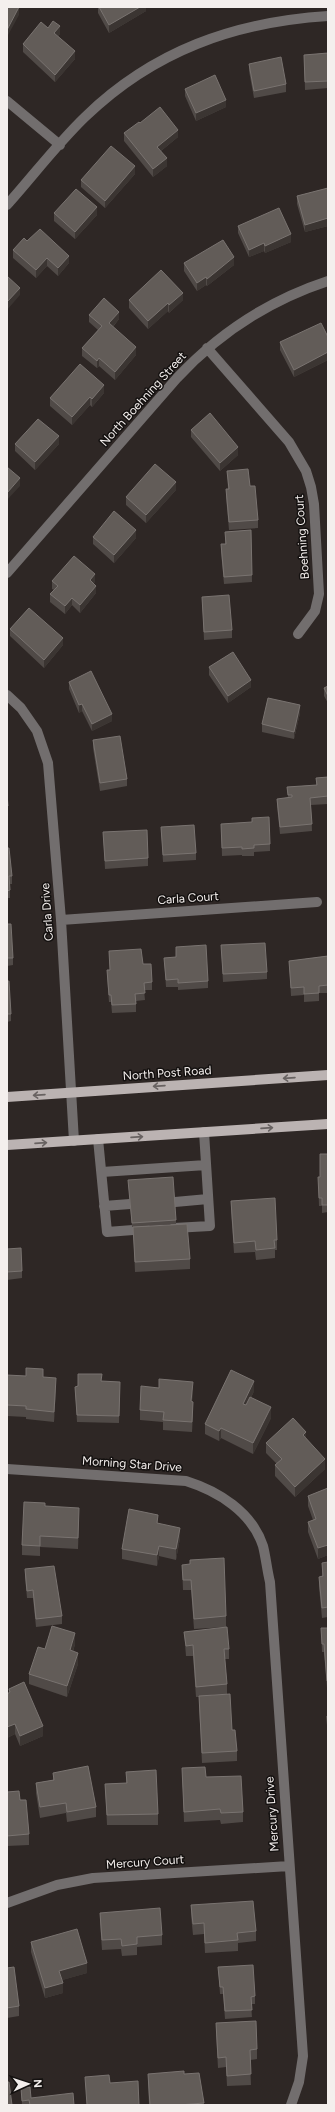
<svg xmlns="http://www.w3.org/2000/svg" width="335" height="2112" font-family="Figtree,sans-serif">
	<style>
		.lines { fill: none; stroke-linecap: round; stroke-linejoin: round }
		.minor { stroke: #726e6e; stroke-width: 10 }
		.major { stroke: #bbb3b2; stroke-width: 10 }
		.wall { fill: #504a47 }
		.shaded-wall { fill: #3b3532 }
		.building { fill: #625c58; stroke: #797370 }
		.oneway { stroke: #686261 }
		.labels { text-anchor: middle; stroke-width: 3; stroke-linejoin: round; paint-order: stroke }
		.street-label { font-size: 12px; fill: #f4efed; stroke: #141110 }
	</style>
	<rect width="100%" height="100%" fill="#2e2725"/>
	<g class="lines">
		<path class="minor" d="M7 101 60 145
			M7 205C33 176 57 144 85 117 153 51 234 22 328 16
			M207 348 289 442 306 471 311 487 314 504 319 594 315 611 298 634
			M7 573 177 378C219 333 270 300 328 281
			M7 695 21 708 37 731 48 763 61 920 74 1141
			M61 920 317 902
			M98 1139 107 1232 146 1229
			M102 1172 206 1165
			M175 1202 208 1199
			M104 1206 130 1204
			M174 1228 210 1226 204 1132
			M7 1469 186 1481C218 1491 252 1512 263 1546 266 1558 267 1570 270 1582L303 2056 299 2082 291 2105
			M7 1903 57 1885 93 1878 289 1866"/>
		<path class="major" d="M7 1097 328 1075
			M7 1145 328 1124"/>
	</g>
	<path class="wall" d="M98 7H146V11L109 33 98 13Z
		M48 28 60 34 58 36 75 59 55 82 23 52V44Z
		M328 53V88L305 90 304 55Z
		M249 64 286 84V92L254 98 249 71Z
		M185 89 226 107 196 121 185 96Z
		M124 133 178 137 161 151 167 166 153 177 124 141Z
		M135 174 105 208 81 187V180Z
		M328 188V226L305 232 297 204V196Z
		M54 213 97 215 75 239 54 221Z
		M238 226 291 242 265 253 264 251 249 257 238 233Z
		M27 241 69 263 58 276 47 266 36 278 13 258V250Z
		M184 263 234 265 207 286 206 285 197 291 184 271Z
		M129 300H183L169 313 168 311 148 329 129 308Z
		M89 315 119 319 113 327 136 355 115 380 99 366 97 368 82 356V348L98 330 89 322Z
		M328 337V360L294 377 280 350V342Z
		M104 393 92 407 90 405 72 425 50 406V398Z
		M191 430 238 455 220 471 191 437Z
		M15 444H59L35 470 15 451Z
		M227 471 250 486 258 520V528L229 530 226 497V489H228Z
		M176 490 146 523 126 505V497Z
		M251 530 252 582 224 584 221 552V544H225V532Z
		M93 537 136 538 114 563 93 544Z
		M52 581 95 582 93 583 96 593 80 613 72 605 65 614 50 602V594L54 590 52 589Z
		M202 597 232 630V638L204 640Z
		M10 629 63 645 44 668 10 636Z
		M209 667 251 687 228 703 209 675Z
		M69 682 112 721 92 731 82 711 79 713 69 689Z
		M328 686V703L324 696V688Z
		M300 713 294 739 262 732V724Z
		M93 740 127 779V786L100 791 93 748Z
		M328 777V804L311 805 312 831 280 834 277 806V799L288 798 287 787 316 785V778Z
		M7 793 8 806V813H7Z
		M221 824 270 844V851L254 852V856H242V855L222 856Z
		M161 827 196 853V860L163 862Z
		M103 832 148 858V866L105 869Z
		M7 848 12 876V884H10V898H7Z
		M7 924 13 958V965L7 966Z
		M221 945 267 972V979L223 982Z
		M176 947 208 981V988L178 990V987H166L164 958 176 957Z
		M109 951 143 964 152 982V990H144L145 1000 136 1001V1012L112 1013 111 1002H109L107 977V970H110Z
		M328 956V993H319V1001L304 1002V995L291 996 289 961Z
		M7 981 11 1014V1021L7 1022Z
		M328 1154V1212L322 1213V1206H319L318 1177H320Z
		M128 1180 176 1220V1224L132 1227Z
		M231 1201 277 1240V1250H275V1258L256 1260 255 1252 234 1253 231 1211Z
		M133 1227 190 1259V1269L135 1272Z
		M7 1249 22 1271V1278L7 1280Z
		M7 1375 43 1377 56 1388 54 1422 26 1419V1417L7 1416Z
		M102 1381 120 1390 119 1423 77 1422 75 1387Z
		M159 1388 193 1392 192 1401 193 1412 192 1432 163 1430V1422L140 1420V1410Z
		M254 1391 251 1398 271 1418 253 1454 221 1438 219 1441 205 1434V1424Z
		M306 1438 325 1469 295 1497 275 1476V1465L277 1464 266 1453V1443Z
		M328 1488V1555L318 1559 308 1532V1522L313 1520 308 1506V1496Z
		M79 1518 78 1549 40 1547V1556L22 1555V1545Z
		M158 1524 180 1538 176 1560 159 1556 157 1566 122 1559V1549Z
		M328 1562V1617L322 1618 319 1587V1577L322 1576V1563Z
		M182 1565 226 1616V1627L194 1629 191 1590H183Z
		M25 1569 62 1616V1624L36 1627 33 1598H27L25 1577Z
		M321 1628H328V1688H327L324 1652H322Z
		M184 1632 229 1649V1659H225L227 1684V1694L211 1695 232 1730 237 1751V1761L202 1763 199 1706V1697H196L193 1656H186Z
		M75 1644 73 1652 78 1664 67 1697 29 1684V1674L45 1649Z
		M9 1689 43 1736 20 1746 15 1734 7 1738V1694L9 1693Z
		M182 1768 206 1777 243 1812V1822L221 1824 220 1820 184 1822Z
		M126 1772 158 1814V1825H107L105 1784 126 1783Z
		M53 1773 96 1807V1817L67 1822 66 1813 40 1818 36 1793V1783L53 1780Z
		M7 1792 20 1800 29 1834V1845L7 1846Z
		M191 1905 256 1931V1941L238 1943V1951L205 1953 204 1934 193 1935 191 1915Z
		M100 1913 162 1935V1945L137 1947V1955L122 1956 121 1949 102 1950 100 1923Z
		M31 1942 87 1973 62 1980 63 1993 45 1998 31 1952Z
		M218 1967 255 1996V2004H251L252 2017 225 2019 223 1994H220Z
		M7 1968 19 2006V2016L7 2018Z
		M216 2023 257 2049V2059L250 2060 251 2085 227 2086 226 2067 218 2068 216 2034Z
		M148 2074H184L204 2103V2105H149L148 2084Z
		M21 2088 31 2098 74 2105H22Z"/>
	<path class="shaded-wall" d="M19 7V15L7 37V30Z
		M140 7H146V11L109 33V25Z
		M60 26V34L54 41V33Z
		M75 51V59L55 82V75Z
		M226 100V107L196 121V113Z
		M178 130V137L157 154V147Z
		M167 158V166L153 177V169Z
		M135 166V174L105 208V201Z
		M97 207V215L75 239V232Z
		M328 218V226L305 232V225Z
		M291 234V242L265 253V246Z
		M264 243V251L249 257V250Z
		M69 256V263L58 276V268Z
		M234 257V265L207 286V279Z
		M47 258V266L36 278V270Z
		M206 277V285L197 291V283Z
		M20 288V295L7 310V302Z
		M183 293V300L169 313V305Z
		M168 303V311L148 329V321Z
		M119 312V319L109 331V323Z
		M136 347V355L115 380V372Z
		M328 352V360L294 377V370Z
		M99 358V366L97 368V361Z
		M104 385V393L92 407V399Z
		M90 397V405L72 425V417Z
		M59 436V444L35 470V462Z
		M238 447V455L220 471V463Z
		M20 478V486L7 500V493Z
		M176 482V490L146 523V515Z
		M136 530V538L114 563V555Z
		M95 574V582L90 588V580Z
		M96 586V593L80 613V605Z
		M72 598V605L65 614V606Z
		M63 638V645L44 668V660Z
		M251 680V687L228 703V696Z
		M82 704V711L79 713V705Z
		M300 705V713L294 739V732Z
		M112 714V721L92 731V724Z
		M56 1378V1388L54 1422V1412Z
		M254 1381V1391L243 1414V1404Z
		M193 1382V1392L191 1412V1401Z
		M193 1402V1412L192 1432V1422Z
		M271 1407V1418L253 1454V1443Z
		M221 1428V1438L219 1441V1431Z
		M306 1432V1442L303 1435Z
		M325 1459V1469L295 1497V1487Z
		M79 1508V1518L78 1549V1538Z
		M180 1528V1538L176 1560V1549Z
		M328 1545V1555L318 1559V1548Z
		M159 1546V1556L157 1566V1555Z
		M75 1633V1644L70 1661V1650Z
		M78 1653V1664L67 1697V1686Z
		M15 1724V1734L7 1738V1727Z
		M43 1726V1736L20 1746V1736Z
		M87 1963V1973L59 1981V1971Z
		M63 1983V1993L45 1998V1988Z"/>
	<path class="building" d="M7 7H19L7 30Z
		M99 7H140L109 25Z
		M53 21 60 26 54 33 75 51 55 75 23 44 41 22 48 28Z
		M328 53V81L305 82 304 55Z
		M281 57 286 84 254 91 249 64Z
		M215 75 226 100 196 113 185 89Z
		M160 107 178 130 157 147 167 158 153 169 124 133 139 122 140 123Z
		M111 146 135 166 105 201 81 180Z
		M328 188V218L305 225 297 196Z
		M76 189 97 207 75 232 54 213Z
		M279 208 291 234 265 246 264 243 249 250 238 226Z
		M40 229 69 256 58 268 47 258 36 270 13 250 24 238 27 241Z
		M223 240 234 257 207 279 206 277 197 283 184 263Z
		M161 270 183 293 169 305 168 303 148 321 129 300Z
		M7 276 20 288 7 302Z
		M104 298 119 312 109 323 136 347 115 372 99 358 97 361 82 348 102 326 89 315Z
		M321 323 328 337V352L294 370 280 342Z
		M80 364 104 385 92 399 90 397 72 417 50 398Z
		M210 413 238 447 220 463 191 430Z
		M38 419 59 436 35 462 15 444Z
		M155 464 176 482 146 515 126 497Z
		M7 467 20 478 7 493Z
		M248 469 250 486H255L258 520 229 522 226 489H229L227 471Z
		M114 511 136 530 114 555 93 537Z
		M251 530 252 575 224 577 221 544H226L225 532Z
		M74 556 95 574 90 580 96 586 80 605 72 598 65 606 50 594 58 586 52 581Z
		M229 595 232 630 204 632 202 597Z
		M29 608 63 638 44 660 10 629Z
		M233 652 251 680 228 696 209 667Z
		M91 671 112 714 92 724 82 704 79 705 69 682Z
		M328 686V696L324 688Z
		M268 698 300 705 294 732 262 724Z
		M120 736 127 779 100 783 93 740Z
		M328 777V796L310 798 312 824 280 827 277 799 292 797V795H288L287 787 317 785 316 778Z
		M7 793 8 806H7Z
		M269 817 270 844 254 845V848L242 849V847L222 848 221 824 252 822V818Z
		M194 825 196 853 163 855 161 827Z
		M147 830 148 858 105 861 103 832Z
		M7 848H9L12 876H9L10 890 7 891Z
		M7 924H11L13 958H7Z
		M265 943 267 972 223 974 221 945Z
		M206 945 208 981 178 983V979L166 980 164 958 176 957V947Z
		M141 949 143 964H151L152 982 144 983 145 993 135 994 136 1004 112 1005 111 995H109L107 970H110L109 951Z
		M328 956V985L319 986V993L304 994V987L291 988 289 961Z
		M7 981H9L11 1014H7Z
		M320 1154H328V1205H322V1198H319L318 1177H320Z
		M173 1177 176 1220 132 1223 128 1180Z
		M275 1198 277 1240H274L275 1248 256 1250 255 1241 234 1243 231 1201Z
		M187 1224 190 1259 135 1262 133 1227Z
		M21 1248 22 1271 7 1272V1249Z
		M26 1368 43 1369V1377L56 1378 54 1412 26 1409V1406L7 1405V1375L26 1376Z
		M231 1370 254 1381 243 1404 246 1405 250 1397 271 1407 253 1443 221 1428 219 1431 205 1424Z
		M78 1374H102L101 1381 120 1382 119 1416 77 1415 75 1387 78 1386Z
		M159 1379 193 1382 191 1401 193 1402 192 1422 163 1420 164 1412 140 1410 141 1386 159 1388Z
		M293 1418 306 1432 303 1435 325 1459 295 1487 275 1465 282 1459 266 1443Z
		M328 1488V1545L318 1548 308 1522 316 1519 308 1496Z
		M24 1502 45 1503V1506L79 1508 78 1538 40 1536V1546L22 1545Z
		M129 1509 158 1515 157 1523 180 1528 176 1549 159 1546 157 1555 122 1549Z
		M224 1558 226 1616 194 1619 191 1580H183L182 1565 190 1564V1560Z
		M328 1562V1607L322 1608 319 1577 323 1576 322 1563Z
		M54 1566 62 1616 36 1619 33 1590 27 1591 25 1569Z
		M52 1626 75 1633 70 1650 78 1653 67 1686 29 1674 38 1647 45 1649Z
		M227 1627 229 1649H224L227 1684 196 1687 193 1645 186 1646 184 1632Z
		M321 1628H328V1680L327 1681 324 1644H322Z
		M24 1682 43 1726 20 1736 15 1724 7 1727V1694L10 1692 9 1689Z
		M230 1694 232 1730H235L237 1751 202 1753 199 1696Z
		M327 1716H328V1734Z
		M88 1766 96 1807 67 1812 66 1803 40 1807 36 1783 54 1780 53 1773Z
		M205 1767 206 1777 241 1776 243 1812 221 1813 220 1809 184 1812 182 1768Z
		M156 1770 158 1814 107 1815 105 1784 127 1783 126 1772Z
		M19 1791 20 1800H26L29 1834 7 1836V1792Z
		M253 1901 256 1931 237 1933 238 1940 205 1943 204 1923 193 1924 191 1905Z
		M160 1908 162 1935 137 1937V1944L122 1946 121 1939 102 1940 100 1913Z
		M77 1929 87 1963 59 1971 63 1983 45 1988 31 1942Z
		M253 1965 255 1996 251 1997 252 2010 225 2011 223 1987H220L218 1967Z
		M14 1967 19 2006 7 2008V1968Z
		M256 2021 257 2049 250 2050 251 2074 227 2076 226 2057 218 2058 216 2023Z
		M184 2071V2074L199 2073 204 2103 179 2105H150L148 2074Z
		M109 2075 110 2083 138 2081 139 2105H87L85 2077Z
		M7 2082H9L12 2105H7Z
		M30 2087 31 2098 73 2093 74 2105H30L29 2100 22 2101 21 2088Z"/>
	<defs><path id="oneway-shaft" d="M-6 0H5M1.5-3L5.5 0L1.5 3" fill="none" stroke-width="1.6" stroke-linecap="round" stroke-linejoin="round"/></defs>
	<g class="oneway">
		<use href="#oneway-shaft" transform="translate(289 1078) rotate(176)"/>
		<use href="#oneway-shaft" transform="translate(159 1086) rotate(176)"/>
		<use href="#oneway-shaft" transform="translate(39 1095) rotate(176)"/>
		<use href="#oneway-shaft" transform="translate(267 1128) rotate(-4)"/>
		<use href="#oneway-shaft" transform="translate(137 1137) rotate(-4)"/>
		<use href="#oneway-shaft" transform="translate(41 1143) rotate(-4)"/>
	</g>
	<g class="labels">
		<g class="street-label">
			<text transform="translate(143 399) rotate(-48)" y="4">North Boehning Street</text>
			<text transform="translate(302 537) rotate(-94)" y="4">Boehning Court</text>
			<text transform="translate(188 898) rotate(-4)" y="4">Carla Court</text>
			<text transform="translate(47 912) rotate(-94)" y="4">Carla Drive</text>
			<text transform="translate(167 1073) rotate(-4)" y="4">North Post Road</text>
			<text transform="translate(132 1464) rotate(4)" y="4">Morning Star Drive</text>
			<text transform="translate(272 1814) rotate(-94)" y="4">Mercury Drive</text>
			<text transform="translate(145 1862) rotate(-4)" y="4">Mercury Court</text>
		</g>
	</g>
	<rect width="335" height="2112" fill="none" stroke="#f4efed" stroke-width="16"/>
	<g transform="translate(28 2084) rotate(87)" stroke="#141110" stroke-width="3" paint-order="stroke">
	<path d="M0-3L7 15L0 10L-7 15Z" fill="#f4efed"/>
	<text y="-6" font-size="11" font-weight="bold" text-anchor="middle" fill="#f4efed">N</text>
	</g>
</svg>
